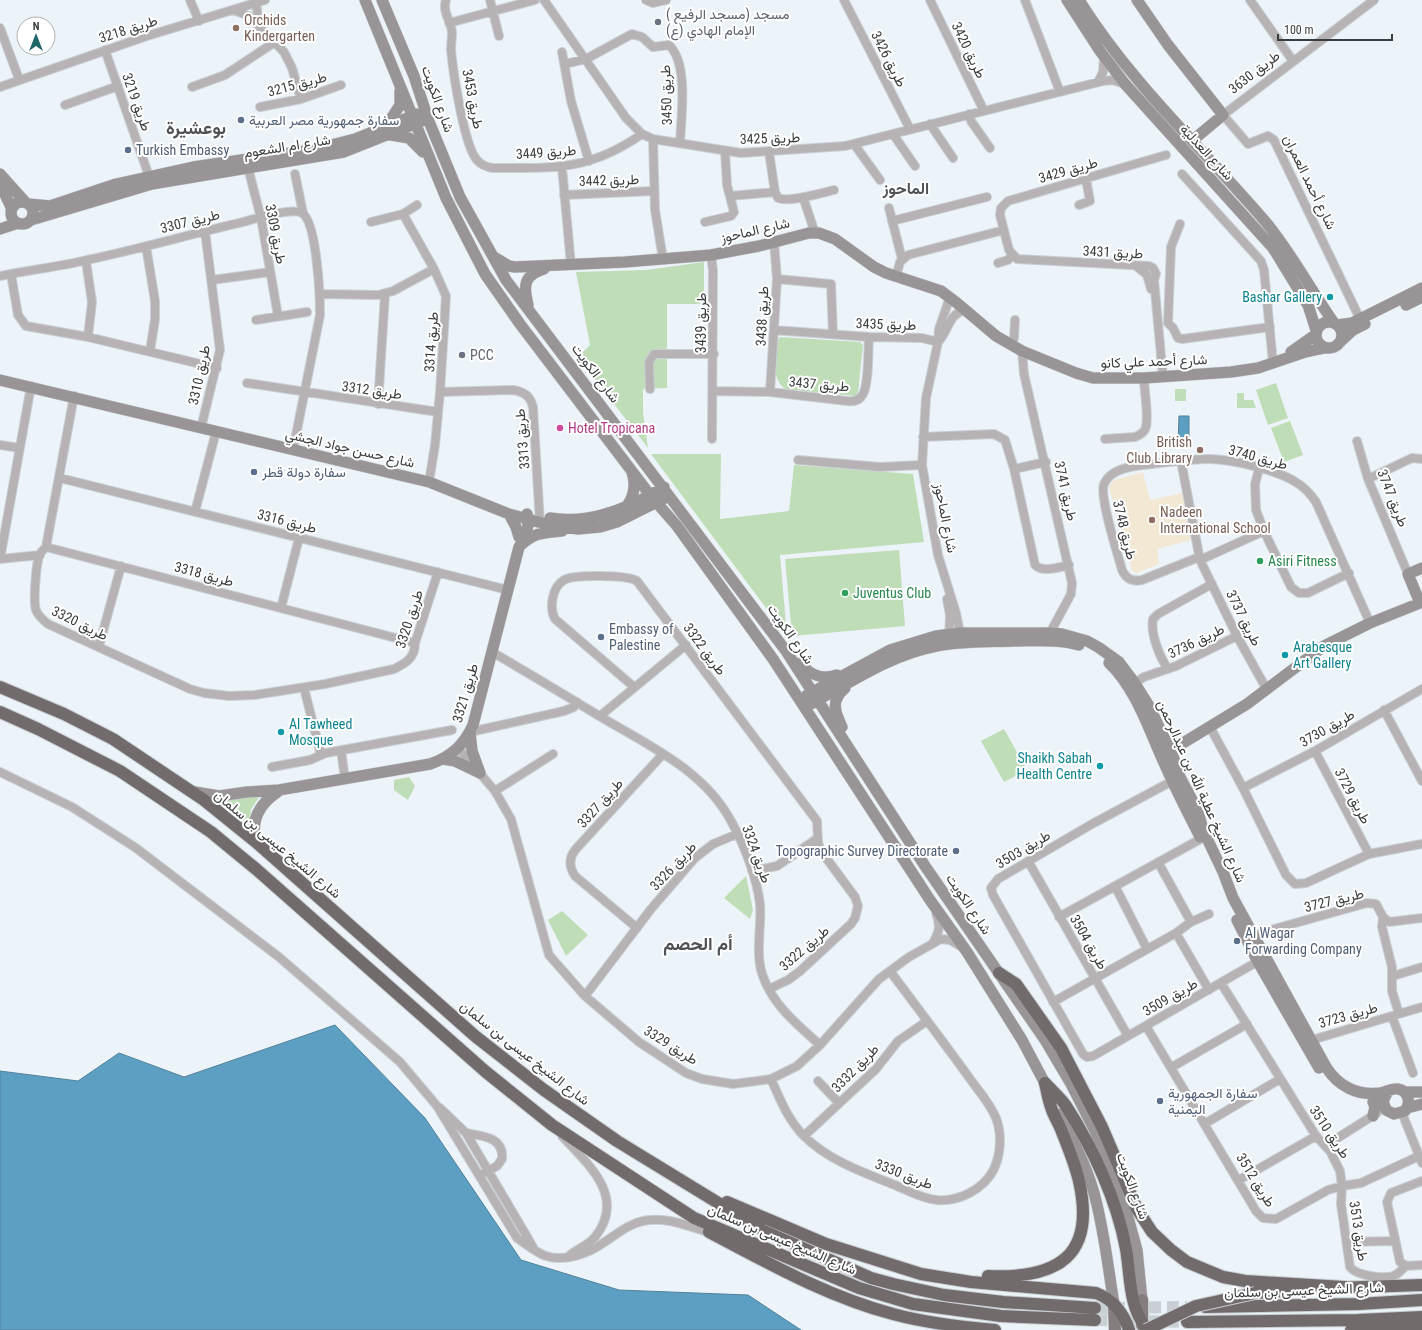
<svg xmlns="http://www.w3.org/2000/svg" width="1422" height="1330" font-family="'Roboto Condensed',Vazirmatn,sans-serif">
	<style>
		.education { fill: #f2e8d3 }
		.green { fill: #bfddb7 }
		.water { fill: #5c9fc2; stroke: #52829a }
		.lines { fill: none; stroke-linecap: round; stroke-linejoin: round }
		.highway-tunnel { stroke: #c9cfd4; stroke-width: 12; stroke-dasharray: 12 6; stroke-linecap: butt }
		.street-casing { stroke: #c9cfd4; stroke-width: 10 }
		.secondary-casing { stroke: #c9cfd4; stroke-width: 12 }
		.primary-casing { stroke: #c9cfd4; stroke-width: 14 }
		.highway-casing { stroke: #c9cfd4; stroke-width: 14 }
		.street { stroke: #b7b3b4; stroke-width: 8 }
		.secondary { stroke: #999495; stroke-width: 11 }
		.primary { stroke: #847e7f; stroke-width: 12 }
		.highway { stroke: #726b6c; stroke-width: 12 }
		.highway-bridge-casing { stroke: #c9cfd4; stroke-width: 14; stroke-linecap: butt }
		.highway-bridge { stroke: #726b6c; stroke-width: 12 }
		.worship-dot { fill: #6b7280; stroke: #fff; stroke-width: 1.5 }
		.education-dot { fill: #8d6e63; stroke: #fff; stroke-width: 1.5 }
		.service-dot { fill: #5c6f8a; stroke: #fff; stroke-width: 1.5 }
		.culture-dot { fill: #0f9aa8; stroke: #fff; stroke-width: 1.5 }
		.hotel-dot { fill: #d1479c; stroke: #fff; stroke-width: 1.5 }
		.leisure-dot { fill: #2e9e5b; stroke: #fff; stroke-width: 1.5 }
		.labels { text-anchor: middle; stroke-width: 4; stroke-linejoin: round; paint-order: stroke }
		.worship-label { font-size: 14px; fill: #5b616d; stroke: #fff; text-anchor: start }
		.education-label { font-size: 14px; fill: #785e54; stroke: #fff; text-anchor: start }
		.street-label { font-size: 14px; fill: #3a3d3e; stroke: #fff }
		.service-label { font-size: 14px; fill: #4e5e75; stroke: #fff; text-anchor: start }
		.culture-label { font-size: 14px; fill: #0d838f; stroke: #fff; text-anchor: end }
		.hotel-label { font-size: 14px; fill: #b23c85; stroke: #fff; text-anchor: start }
		.leisure-label { font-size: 14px; fill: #27864d; stroke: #fff; text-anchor: start }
		.quarter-label { font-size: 16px; font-weight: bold; fill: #4d5256; stroke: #fff }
		.district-label { font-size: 18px; font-weight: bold; fill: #4d5256; stroke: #fff }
	</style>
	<rect width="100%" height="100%" fill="#edf4f9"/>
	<path class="education" d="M1143 472 1150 500 1182 493 1191 540 1157 549 1159 564 1137 573 1132 571 1109 487 1114 480Z"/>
	<path class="green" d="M704 262V304H667V388L643 389V413L648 448 578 357 590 345 576 272 646 270Z
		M780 337 860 342 863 345 858 393 855 396 785 389C770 377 776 356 777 340Z
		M1276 383 1288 418 1268 425 1256 390Z
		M1175 389H1186V401H1175Z
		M1237 393H1244V400H1253L1256 408H1237Z
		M1290 421 1303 455 1284 462 1271 428Z
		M651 454H721L720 519 789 511 794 465 913 474 924 542 780 555 787 636Z
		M899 550 905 626 792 636 785 559Z
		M1004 729 1027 770 1004 782 981 741Z
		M409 777 415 786 408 800 394 790V780Z
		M260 796 251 809 250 825 216 798Z
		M746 876 753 910 750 919 724 898Z
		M562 911 588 935 566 956 548 920Z"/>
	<path class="water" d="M1179 416H1189V444H1178Z
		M335 1025 425 1118 521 1260 619 1290 748 1295 801 1330H0V1071L78 1081 119 1053 184 1077Z"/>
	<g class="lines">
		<path class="highway-tunnel" d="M1095 1308 1187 1307
			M1095 1320 1187 1322"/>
		<defs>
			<path id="street" d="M190 0 199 21
				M446 0C442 12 451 21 452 32 452 38 451 44 451 50 453 71 464 146 477 160 481 165 486 167 493 168 554 168 589 171 642 134
				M490 0 499 36
				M544 0 626 118 642 134 653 139 741 153 845 146 1103 81 1112 80 1125 84
				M646 0 653 3 666 0
				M844 0 910 129
				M930 0 984 111
				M1025 0 1060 92
				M1250 0 1293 61
				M256 3 259 24
				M234 10 249 16 284 52 292 68 301 99
				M449 23 535 0
				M0 28 19 79
				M105 50 151 182
				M562 52 571 101 589 161
				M565 64 586 59 632 34 642 37 653 47 669 45C689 64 681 117 680 143
				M1098 82 1103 72 1104 57
				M0 87 147 36 265 0
				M192 87 225 75 275 42
				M65 105 118 86
				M260 107 301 99 341 85
				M969 114 971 121 990 148
				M930 124 953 158
				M893 134 915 166
				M653 139 655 210 663 259
				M854 144 880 180
				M769 152 775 192 778 198C789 203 821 193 834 190
				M247 164 261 218 278 316
				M562 167 571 265
				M295 174 303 213
				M1182 174 1261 261 1264 270 1273 363
				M564 195 654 191
				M730 196 775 192
				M803 197 815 233
				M1079 205 1090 201 1086 179
				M889 208 902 259
				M403 214 434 269 446 296 440 392 435 445 429 482
				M892 221 987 197
				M371 222 403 214 417 205
				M705 222 731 216 734 212 727 185 725 151
				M1180 224 1171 247 1168 323 1173 328 1178 338 1182 339 1270 327
				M146 246 155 301V319L150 351
				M711 255 713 271 712 439
				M86 261 92 302 88 337
				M998 263 1008 260 1012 255
				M1136 266 1147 275 1151 289
				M11 274 18 315 26 326 88 337 217 368
				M0 276C29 270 58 267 87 260 139 249 191 234 243 222 254 219 293 207 302 213 317 222 320 297 320 315L293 450
				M896 277 900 262 908 255 1004 230
				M777 279 831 284 833 334
				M212 280 270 272
				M320 294 378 295 393 291 434 269
				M950 297 939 329 938 342 926 398 922 465 938 555 956 613 961 638
				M1360 319 1274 140 1268 136 1248 144 1223 115 1374 0
				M256 320 307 312
				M774 330 869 337 922 338 938 342
				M938 342C949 331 948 313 966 310
				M1012 345 1014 338 1015 320
				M1022 351 1024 374 1072 583 1071 594 1050 633
				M1163 377 1154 280 1156 274 1153 268 1149 266 1017 259 1009 250 1000 215 1001 208 1008 201 1166 155
				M247 383 438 412
				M650 389 649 362 654 354H714
				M713 391 770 392 847 401C854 402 860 400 863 394 869 384 868 350 869 337
				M440 392 513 390C525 392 530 396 533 407L540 523
				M770 392 777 279 774 242
				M74 396 46 547C44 549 41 552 40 554 36 562 33 602 36 610 38 616 43 620 48 624L190 689 204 693 229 696 254 695 325 684 394 669C406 663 415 658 415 643L438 572
				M378 404 385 294
				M201 428 220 350 205 231
				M923 437 994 434 1005 440 1014 469 1035 565C1043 573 1059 567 1069 565
				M1105 439 1135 437C1140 435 1145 432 1146 427 1149 415 1144 391 1144 378
				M1357 441 1368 479 1408 574
				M0 445 20 448
				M798 460 880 467 922 465
				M1181 461 1200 560 1237 636 1267 690
				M1014 469 1046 462
				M1259 469 1255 484 1256 510 1264 531 1291 587 1299 593H1308L1349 573
				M60 478 508 590
				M1368 479 1412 458 1422 459
				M195 512 216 432
				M46 547 415 643
				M1199 557 1142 580C1133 582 1126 579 1122 570 1118 555 1099 496 1104 484 1111 467 1136 466 1152 464 1171 462 1190 459 1209 459 1231 459 1276 470 1294 481 1303 486 1310 493 1316 502L1370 623
				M0 559 31 386
				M0 559 40 555
				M1200 560 1264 531
				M947 599 950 615 949 639
				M281 608 299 538
				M99 646 121 566
				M492 652C530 674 568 697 606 720 652 747 705 772 731 821 744 844 757 878 760 904 762 928 754 956 764 979 775 1007 798 1025 820 1045
				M1168 669C1160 658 1150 633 1153 619L1158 614 1212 584
				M1130 686 1144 677 1176 666 1237 636
				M634 687 555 619C549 608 552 587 564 580 574 574 628 575 637 581L817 821 818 843 821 851 855 897 858 906 855 918 851 924 799 972 788 980 769 989
				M304 688 321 755
				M1384 710 1422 781
				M600 716 686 645
				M1210 727 1243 788 1286 875 1295 884 1306 883 1369 854 1422 844
				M470 732 564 711 574 707 577 702
				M459 749 495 791 511 819 549 955 585 996 639 1042 686 1073 702 1079 733 1084 771 1079 797 1066 820 1045 879 979 909 957 941 939 950 940 962 947
				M341 750 345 779
				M1315 751 1369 854
				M272 767 310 760 326 753 452 730
				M0 772 72 807 136 848 279 957 400 1062 437 1106 517 1238C526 1244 535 1252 546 1256 564 1262 588 1254 603 1243 616 1235 628 1224 643 1221 666 1216 687 1226 708 1232
				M1176 779 1092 824 998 879 991 888 993 895 1083 1054 1087 1057 1093 1056 1262 959
				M1243 788 1315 751 1422 689
				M495 791 553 754
				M1028 861 1128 1036
				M1158 862 1191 922
				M752 871 777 866 818 838
				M1115 886 1147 949
				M1059 917 1206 836
				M1383 917 1382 927 1392 967V991L1399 1014
				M637 928 575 876C569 867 569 858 575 850L663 754
				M1176 933 1209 990
				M1249 936 1367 903 1376 904 1383 917 1389 922 1422 918
				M933 943C939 932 941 926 936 913
				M1393 976 1422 967
				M1221 983 1316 1136 1330 1151 1340 1171 1342 1186 1341 1204 1350 1267C1357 1276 1383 1279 1393 1276 1399 1274 1402 1269 1406 1266
				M585 996 651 909 695 858 713 844 737 834
				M1053 1002 1176 933 1191 922 1209 914
				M1392 1016 1413 1073
				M1146 1026 1256 1211 1263 1218 1276 1219 1328 1190 1342 1186 1361 1183 1419 1156
				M1312 1040 1422 1007
				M1172 1067 1247 1024
				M771 1079C780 1099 788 1120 804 1136 829 1161 865 1173 897 1186 909 1191 923 1199 937 1200 959 1202 984 1189 994 1169 1001 1153 1002 1134 996 1118 990 1103 977 1089 968 1076 942 1040 916 1006 890 971
				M818 1081 839 1103
				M440 1108 466 1133 533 1247
				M1402 1113 1422 1163
				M1206 1123 1280 1079
				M466 1133C483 1136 504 1137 502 1159L497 1166 484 1173
				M562 1136C588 1164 627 1197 595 1237 589 1245 577 1249 570 1255
				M804 1136 876 1069 898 1041 927 1021
				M1325 1146 1377 1113
				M1239 1180 1316 1136
				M1422 1181 1391 1193 1387 1202 1400 1262 1406 1266 1422 1265
				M1348 1242 1394 1241"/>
			<path id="secondary" d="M365 0 446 198 485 274 520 324 650 495 677 526 773 659 930 900 967 952 1022 1040 1049 1091
				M382 0 414 76 428 119 460 197 506 280 786 651 925 866 1045 1040 1071 1084 1095 1131 1121 1192 1137 1250 1142 1300
				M1067 0 1100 51 1125 84 1273 248 1308 305 1316 330
				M1079 0C1130 82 1202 148 1264 220 1291 252 1310 289 1334 323
				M1137 0 1168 45 1223 115 1193 140
				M387 125 400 105V91
				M391 135 409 138 423 152
				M0 174 26 203
				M0 184 12 209
				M11 213a11 11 0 1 1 22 0a11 11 0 1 1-22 0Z
				M29 204 50 206 116 184 193 167 311 150 355 139 417 114
				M31 220 152 184 344 152 422 121
				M0 229 18 223
				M494 257 509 266 515 267 625 262 711 255 759 246 809 233H819L835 239 874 267 886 273 941 291 957 303 996 336 1022 351 1076 373 1093 378H1144L1231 372 1258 368 1305 352 1324 348
				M528 305C523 285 524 275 544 269
				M1406 305 1422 297
				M1316 335a13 13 0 1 1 26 0a13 13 0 1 1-26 0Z
				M1337 325 1352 323 1422 288
				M1341 341 1353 330 1365 324
				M1291 352 1315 335
				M0 380 429 482 509 514 553 526 578 529 600 527 617 522 663 499
				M627 506C634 496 636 484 632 472
				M509 514 516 527 519 537
				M550 518C590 525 630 508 664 487
				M521 545C535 532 543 533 562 531
				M800 663C810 675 821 680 837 675
				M1109 663C1136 688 1150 733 1165 765 1176 790 1188 813 1200 837
				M807 695 890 650 936 636 960 633H1050L1062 634 1087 641 1098 647 1119 662 1134 682 1149 706 1173 756 1180 777 1198 811 1203 830 1223 872 1233 898 1326 1067C1338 1086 1357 1096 1380 1093 1386 1092 1392 1088 1398 1089 1409 1091 1411 1103 1405 1111L1394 1114 1386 1110 1383 1101 1388 1091
				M811 704C851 682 892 654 937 646 962 641 988 642 1013 641 1035 641 1058 639 1079 645
				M842 727C835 712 830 701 845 688
				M470 732 472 751 480 773
				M1165 754 1247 704 1324 646 1370 623 1420 603 1408 574 1422 568
				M443 759 455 761 480 773
				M195 792 219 796 247 792 279 790 430 764C451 757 464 745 473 725L519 547C525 539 531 523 527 514
				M256 842C250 819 260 803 279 791
				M1237 920 1258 962 1319 1068
				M1405 1092H1422
				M1373 1102 1375 1107 1373 1116
				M1407 1108 1422 1104
				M1060 1114C1073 1140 1086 1165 1094 1193 1104 1229 1108 1267 1114 1304"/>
			<path id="primary" d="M1142 1300V1325
				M1114 1304 1115 1330"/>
			<path id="highway" d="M0 687 64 714 113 739 204 800 256 842 475 1036 544 1090 617 1141 764 1231 871 1278 893 1284 944 1295 1003 1302 1095 1308
				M0 712 38 729 120 771 211 832 256 869 486 1072 552 1125 694 1218 859 1288 913 1304 1001 1316 1095 1320
				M999 973 1016 984 1061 1048 1102 1127 1137 1209 1152 1232 1171 1250 1187 1262 1223 1277 1245 1281 1344 1287
				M1046 1084C1052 1091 1061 1098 1066 1106 1093 1148 1117 1200 1126 1249 1131 1277 1128 1307 1148 1330
				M727 1202 826 1244 921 1274 971 1282 1096 1293C1112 1299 1124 1313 1129 1330
				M709 1232C768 1263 828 1297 893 1314 926 1323 961 1327 995 1330
				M988 1276C1058 1279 1096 1256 1079 1181 1075 1164 1068 1147 1062 1132 1059 1123 1053 1115 1051 1107 1048 1099 1047 1091 1045 1083
				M1335 1288 1422 1285
				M1255 1293 1297 1290
				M1205 1307 1359 1304 1422 1300
				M1187 1322 1358 1320 1422 1317
				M1351 1330 1422 1328"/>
		</defs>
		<use href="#street" class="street-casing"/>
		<use href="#secondary" class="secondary-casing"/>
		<use href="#primary" class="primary-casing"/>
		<use href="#highway" class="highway-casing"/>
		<use href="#street" class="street"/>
		<use href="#secondary" class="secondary"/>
		<use href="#primary" class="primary"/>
		<use href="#highway" class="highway"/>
		<defs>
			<path id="highway-bridge" d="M1146 1330 1196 1306 1255 1293"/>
		</defs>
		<use href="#highway-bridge" class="highway-bridge-casing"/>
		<use href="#highway-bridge" class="highway-bridge"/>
	</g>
	<g class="worship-dot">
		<circle cx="658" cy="22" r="4"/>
		<circle cx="462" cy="355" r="4"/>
	</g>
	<g class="education-dot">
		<circle cx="236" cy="28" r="4"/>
		<circle cx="1200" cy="450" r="4"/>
		<circle cx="1152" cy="520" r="4"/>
	</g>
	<g class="service-dot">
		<circle cx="241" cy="120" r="4"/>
		<circle cx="128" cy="150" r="4"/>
		<circle cx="254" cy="472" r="4"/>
		<circle cx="601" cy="637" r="4"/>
		<circle cx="956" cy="851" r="4"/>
		<circle cx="1237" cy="941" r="4"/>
		<circle cx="1160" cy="1101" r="4"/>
	</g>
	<g class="culture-dot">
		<circle cx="1330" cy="297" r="4"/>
		<circle cx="1285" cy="655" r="4"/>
		<circle cx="281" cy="732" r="4"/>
		<circle cx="1100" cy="766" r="4"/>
	</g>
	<circle class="hotel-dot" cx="560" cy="428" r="4"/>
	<g class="leisure-dot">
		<circle cx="1260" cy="561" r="4"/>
		<circle cx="845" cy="593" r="4"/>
	</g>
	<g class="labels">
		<g class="worship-label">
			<text x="666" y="19">( مسجد الرفيع) مسجد<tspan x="666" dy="16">الإمام الهادي (ع)</tspan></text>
			<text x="470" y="360">PCC</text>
		</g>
		<g class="education-label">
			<text x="244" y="25">Orchids<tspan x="244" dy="16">Kindergarten</tspan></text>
			<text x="1192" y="447" text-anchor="end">British<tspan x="1192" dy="16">Club Library</tspan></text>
			<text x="1160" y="517">Nadeen<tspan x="1160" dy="16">International School</tspan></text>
		</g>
		<g class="street-label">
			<text transform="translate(128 29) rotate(-18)" y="5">طريق 3218</text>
			<text transform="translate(969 50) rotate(64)" y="5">طريق 3420</text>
			<text transform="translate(889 59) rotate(63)" y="5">طريق 3426</text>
			<text transform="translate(1254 72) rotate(-38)" y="5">طريق 3630</text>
			<text transform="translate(297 84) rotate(-15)" y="5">طريق 3215</text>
			<text transform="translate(666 95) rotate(-92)" y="5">طريق 3450</text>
			<text transform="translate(438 99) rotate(70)" y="5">شارع الكويت</text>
			<text transform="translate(473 99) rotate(79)" y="5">طريق 3453</text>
			<text transform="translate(137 102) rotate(70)" y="5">طريق 3219</text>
			<text transform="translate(770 138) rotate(-2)" y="5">طريق 3425</text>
			<text transform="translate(287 146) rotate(-9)" y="5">شارع ام الشعوم</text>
			<text transform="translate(546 152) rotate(-4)" y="5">طريق 3449</text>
			<text transform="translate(1207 152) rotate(47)" y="5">شارع العدلية</text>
			<text transform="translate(1068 170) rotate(-16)" y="5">طريق 3429</text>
			<text transform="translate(609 180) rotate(-2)" y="5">طريق 3442</text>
			<text transform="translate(1310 182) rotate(64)" y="5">شارع أحمد العمران</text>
			<text transform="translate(190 221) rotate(-14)" y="5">طريق 3307</text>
			<text transform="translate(755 230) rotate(-13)" y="5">شارع الماحوز</text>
			<text transform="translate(276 234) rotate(79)" y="5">طريق 3309</text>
			<text transform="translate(1113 252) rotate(3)" y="5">طريق 3431</text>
			<text transform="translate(762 316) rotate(-87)" y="5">طريق 3438</text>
			<text transform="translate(701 323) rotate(-90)" y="5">طريق 3439</text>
			<text transform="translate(886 324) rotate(2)" y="5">طريق 3435</text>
			<text transform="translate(431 342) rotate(-86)" y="5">طريق 3314</text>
			<text transform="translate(1154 361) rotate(-2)" y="5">شارع أحمد علي كانو</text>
			<text transform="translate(596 373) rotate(53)" y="5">شارع الكويت</text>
			<text transform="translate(199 375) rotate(-78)" y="5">طريق 3310</text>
			<text transform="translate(819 384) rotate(5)" y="5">طريق 3437</text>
			<text transform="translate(372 390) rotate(8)" y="5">طريق 3312</text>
			<text transform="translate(522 439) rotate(-95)" y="5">طريق 3313</text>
			<text transform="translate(350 448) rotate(13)" y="5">شارع حسن جواد الجشي</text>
			<text transform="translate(1258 457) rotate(15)" y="5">طريق 3740</text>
			<text transform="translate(1066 491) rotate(77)" y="5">طريق 3741</text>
			<text transform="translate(1393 498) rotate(68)" y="5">طريق 3747</text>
			<text transform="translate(946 518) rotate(79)" y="5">شارع الماحوز</text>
			<text transform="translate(287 521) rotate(14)" y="5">طريق 3316</text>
			<text transform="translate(1125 530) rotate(76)" y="5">طريق 3748</text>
			<text transform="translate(204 574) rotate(15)" y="5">طريق 3318</text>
			<text transform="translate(1244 618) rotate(63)" y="5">طريق 3737</text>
			<text transform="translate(409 619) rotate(-72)" y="5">طريق 3320</text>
			<text transform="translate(80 623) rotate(26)" y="5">طريق 3320</text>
			<text transform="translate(791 634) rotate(55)" y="5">شارع الكويت</text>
			<text transform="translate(1196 641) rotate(-26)" y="5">طريق 3736</text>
			<text transform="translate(705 649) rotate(53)" y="5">طريق 3322</text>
			<text transform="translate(465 693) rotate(-74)" y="5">طريق 3321</text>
			<text transform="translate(1327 728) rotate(-30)" y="5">طريق 3730</text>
			<text transform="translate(1202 791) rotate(66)" y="5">شارع الشيخ عطية الله بن عبدالرحمن</text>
			<text transform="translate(1353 796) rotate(62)" y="5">طريق 3729</text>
			<text transform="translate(600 803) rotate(-48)" y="5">طريق 3327</text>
			<text transform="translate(278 844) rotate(40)" y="5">شارع الشيخ عيسى بن سلمان</text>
			<text transform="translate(1023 849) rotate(-31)" y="5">طريق 3503</text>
			<text transform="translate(757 854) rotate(70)" y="5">طريق 3324</text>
			<text transform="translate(673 866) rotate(-47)" y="5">طريق 3326</text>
			<text transform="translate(1334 900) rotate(-14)" y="5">طريق 3727</text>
			<text transform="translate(969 904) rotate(56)" y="5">شارع الكويت</text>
			<text transform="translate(1089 942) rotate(60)" y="5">طريق 3504</text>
			<text transform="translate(804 948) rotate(-41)" y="5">طريق 3322</text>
			<text transform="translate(1170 997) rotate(-30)" y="5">طريق 3509</text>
			<text transform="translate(1348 1015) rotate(-16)" y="5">طريق 3723</text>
			<text transform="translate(671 1045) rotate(32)" y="5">طريق 3329</text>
			<text transform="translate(525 1053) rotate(38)" y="5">شارع الشيخ عيسى بن سلمان</text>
			<text transform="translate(855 1068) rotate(-46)" y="5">طريق 3332</text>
			<text transform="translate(1330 1132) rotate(56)" y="5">طريق 3510</text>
			<text transform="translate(904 1174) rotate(21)" y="5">طريق 3330</text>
			<text transform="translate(1256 1180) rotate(58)" y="5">طريق 3512</text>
			<text transform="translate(1133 1186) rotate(70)" y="5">شارع الكويت</text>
			<text transform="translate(1359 1231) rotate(81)" y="5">طريق 3513</text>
			<text transform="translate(782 1239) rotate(23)" y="5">شارع الشيخ عيسى بن سلمان</text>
			<text transform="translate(1304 1290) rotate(-2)" y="5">شارع الشيخ عيسى بن سلمان</text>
		</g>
		<g class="service-label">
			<text x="249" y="125">سفارة جمهورية مصر العربية</text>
			<text x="136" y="155">Turkish Embassy</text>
			<text x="262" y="477">سفارة دولة قطر</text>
			<text x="609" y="634">Embassy of<tspan x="609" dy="16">Palestine</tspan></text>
			<text x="948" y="856" text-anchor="end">Topographic Survey Directorate</text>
			<text x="1245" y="938">Al Wagar<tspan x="1245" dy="16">Forwarding Company</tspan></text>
			<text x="1168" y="1098">سفارة الجمهورية<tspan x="1168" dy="16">اليمنية</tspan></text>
		</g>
		<g class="culture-label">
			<text x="1322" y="302">Bashar Gallery</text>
			<text x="1293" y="652" text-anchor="start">Arabesque<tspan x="1293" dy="16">Art Gallery</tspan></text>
			<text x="289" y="729" text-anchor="start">Al Tawheed<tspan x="289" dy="16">Mosque</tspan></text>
			<text x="1092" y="763">Shaikh Sabah<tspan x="1092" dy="16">Health Centre</tspan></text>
		</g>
		<g class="hotel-label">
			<text x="568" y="433">Hotel Tropicana</text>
		</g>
		<g class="leisure-label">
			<text x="1268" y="566">Asiri Fitness</text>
			<text x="853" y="598">Juventus Club</text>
		</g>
		<g class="quarter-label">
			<text x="906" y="194">الماحوز</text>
		</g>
		<g class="district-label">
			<text x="196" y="134">بوعشيرة</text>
			<text x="698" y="950">أم الحصم</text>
		</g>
	</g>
	<g transform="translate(36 36)"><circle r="19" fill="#ffffff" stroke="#b0b1b2"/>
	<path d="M0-3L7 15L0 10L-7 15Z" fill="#1c6866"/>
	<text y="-6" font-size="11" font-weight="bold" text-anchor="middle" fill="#3a3d3e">N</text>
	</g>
	<path d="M1278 34v6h114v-6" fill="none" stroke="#3a3d3e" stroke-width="2"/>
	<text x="1284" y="34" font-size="12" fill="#3a3d3e" stroke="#ffffff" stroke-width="3" paint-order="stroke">100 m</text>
</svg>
